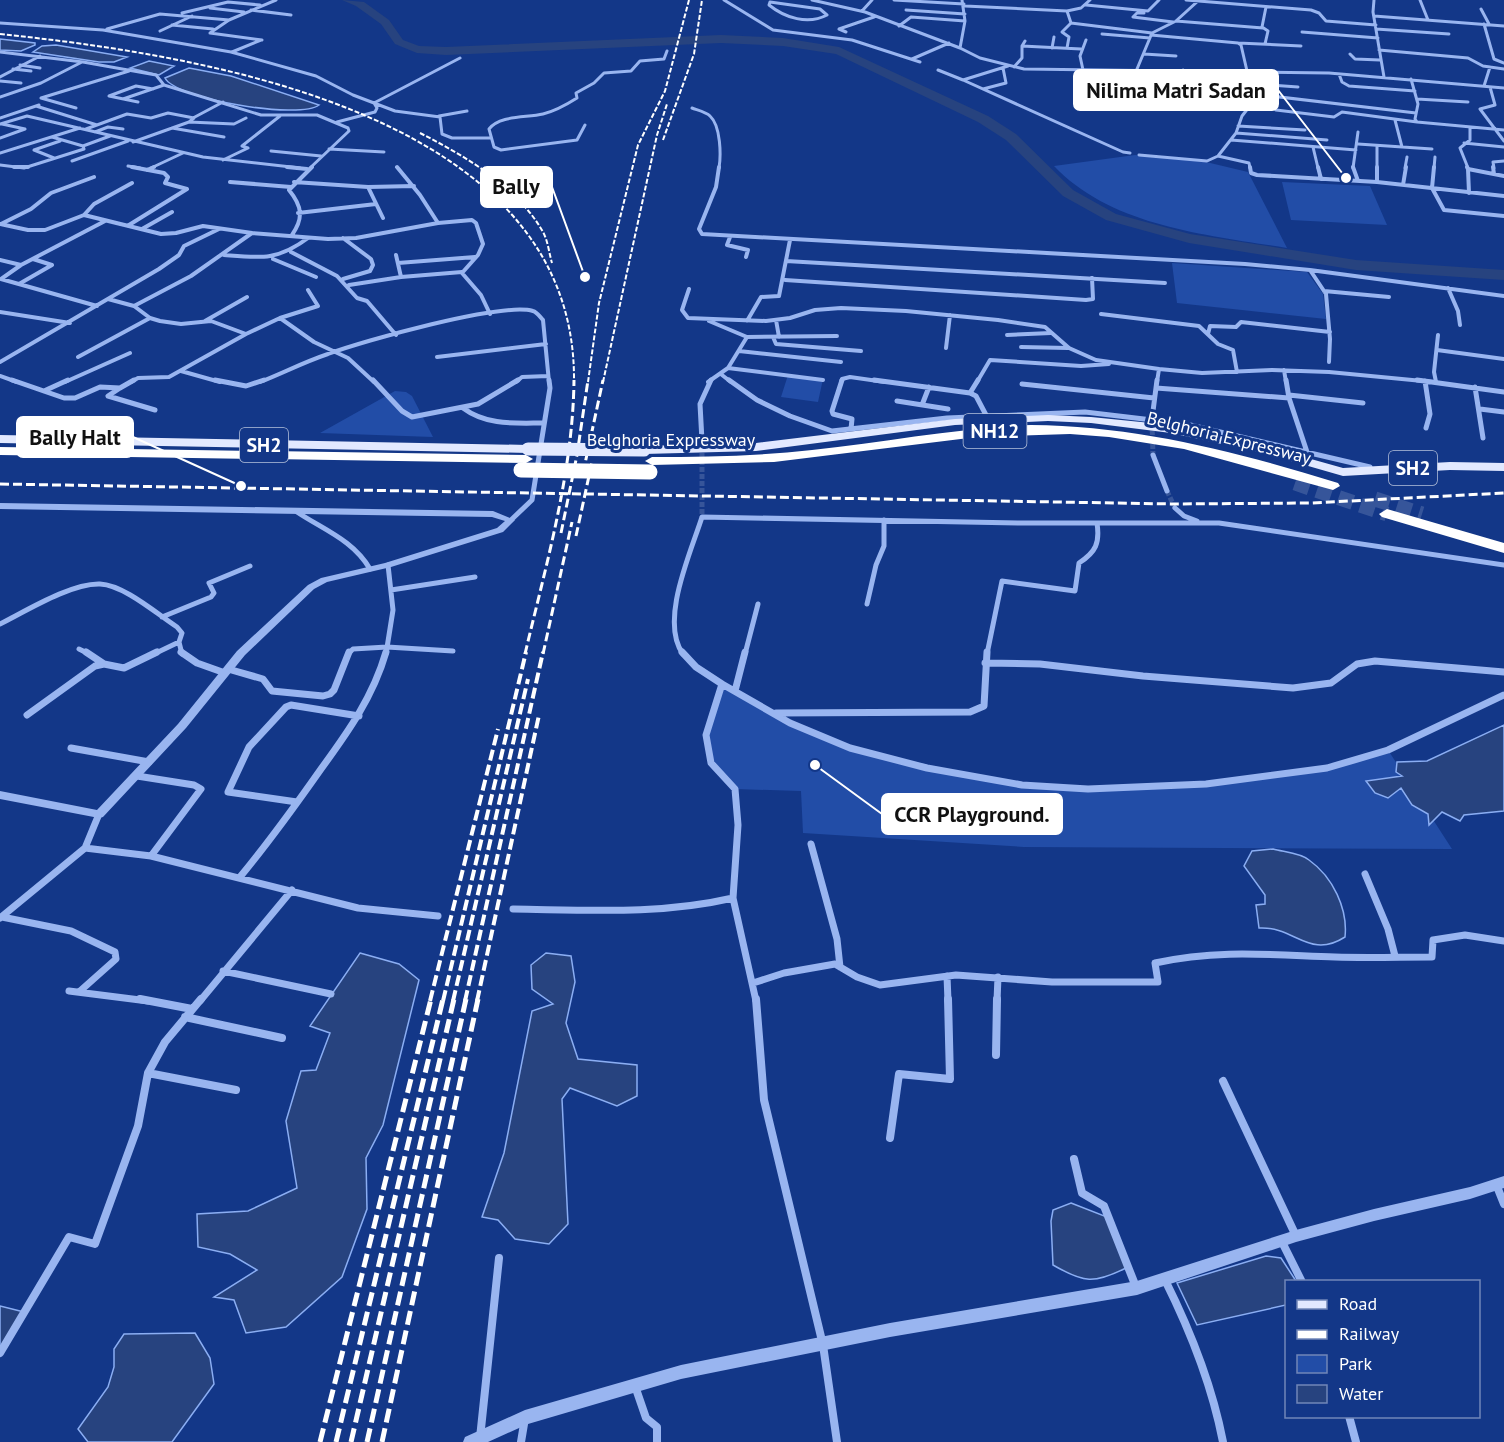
<svg xmlns="http://www.w3.org/2000/svg" width="1504" height="1442" font-family="'PT Sans',sans-serif">
	<style>
		.green { fill: #224da7 }
		.water { fill: #27437f; stroke: #8baef3; stroke-width: 1.5 }
		.lines { fill: none; stroke-linecap: round; stroke-linejoin: round }
		.river { fill: #27437f; fill-rule: evenodd }
		.minor-tunnel { stroke: #36559a; stroke-width: 5; stroke-dasharray: 5 2; stroke-linecap: butt }
		.motorway-tunnel { stroke: #36559a; stroke-width: 15; stroke-dasharray: 15 8; stroke-linecap: butt }
		.minor-far4 { stroke: #99b5f0; stroke-width: 3 }
		.minor-far3 { stroke: #99b5f0; stroke-width: 4 }
		.minor-far2 { stroke: #99b5f0; stroke-width: 5 }
		.minor-far1 { stroke: #99b5f0; stroke-width: 7 }
		.minor { stroke: #99b5f0; stroke-width: 8 }
		.tertiary { fill: #99b5f0; fill-rule: evenodd }
		.primary { fill: #e2e9ff; fill-rule: evenodd }
		.motorway { fill: #fff; fill-rule: evenodd }
		.rail-far3 { stroke: #fff; stroke-width: 2; stroke-dasharray: 5 2; stroke-linecap: butt }
		.rail-far2 { stroke: #fff; stroke-width: 3; stroke-dasharray: 9 4; stroke-linecap: butt }
		.rail-far1 { stroke: #fff; stroke-width: 4; stroke-dasharray: 11 4.5; stroke-linecap: butt }
		.rail { stroke: #fff; stroke-width: 5; stroke-dasharray: 14 6; stroke-linecap: butt }
		.primary-bridge { stroke: #e2e9ff; stroke-width: 13 }
		.motorway-bridge { stroke: #fff; stroke-width: 15 }
		.labels { text-anchor: middle; stroke-width: 6; stroke-linejoin: round; paint-order: stroke }
		.far-street-label { font-size: 18px; fill: #fff; stroke: #133788 }
		.shield { fill: #133788; stroke: #b8c3db; stroke-width: 1.5 }
		.shield-label { font-size: 20px; font-weight: bold; fill: #fff }
		.leader { fill: none; stroke: #fff; stroke-width: 2 }
		.callout-dot { fill: #fff; stroke: #133788; stroke-width: 2 }
		.callout { fill: #fff; stroke: #fff; stroke-width: 2 }
		.callout-label { font-size: 22px; text-anchor: middle; font-weight: bold; fill: #111 }
	</style>
	<rect width="100%" height="100%" fill="#133788"/>
	<path class="green" d="M1135 155 1206 162 1248 172 1287 248C1208 235 1112 227 1054 166Z
		M1282 182 1370 186 1387 225 1291 220Z
		M1172 263 1307 272 1323 294 1326 319 1177 303Z
		M788 375 823 379 818 402 781 397Z
		M395 391 406 392 412 396 433 437 320 433Z
		M722 684 790 723 850 748 1022 785 1088 789 1206 784 1327 768 1388 750 1452 849 1024 847 803 833 801 791 735 789 711 763 706 735Z"/>
	<path class="water" d="M0 39 35 43V45L21 51 0 50Z
		M56 45 127 57 114 62H99L33 52 42 46Z
		M149 61 174 66 159 75 130 68Z
		M189 68 231 76 319 105C299 120 176 99 165 78Z
		M1504 725V811L1464 815 1460 821 1442 812 1429 825 1428 814 1412 805 1401 788 1388 798 1375 793 1366 781 1402 776 1396 772 1397 762 1427 761Z
		M1273 849C1284 852 1301 853 1309 860 1333 877 1348 909 1345 937 1309 960 1295 926 1259 928L1256 905 1265 904V895L1244 866 1252 851Z
		M360 953 399 964 419 980 383 1125 366 1158 367 1209 342 1277 286 1327 246 1333 234 1300 214 1297 257 1270 230 1254 198 1247 197 1214 248 1211 297 1188 286 1121 301 1071 316 1070 330 1033 310 1026Z
		M546 953 571 956 575 982 566 1023 578 1059 637 1065V1096L617 1106 570 1088 562 1099 568 1224 549 1244 515 1239 498 1220 482 1217 504 1153 532 1011 553 1004 532 989 531 965Z
		M1071 1203 1107 1217 1126 1268C1094 1284 1084 1283 1053 1265L1051 1221 1053 1210Z
		M1266 1256 1281 1258 1296 1281 1286 1282V1305L1197 1325 1177 1283Z
		M0 1306 24 1312 0 1350Z
		M195 1333 210 1358 214 1384 172 1442H88L78 1429 108 1387 114 1367V1349L124 1334Z"/>
	<g class="lines">
		<path class="river" d="M342 0 364 2 389 20 403 40 419 46 446 47 721 35 783 38 839 47 988 116 1016 134 1073 190 1116 214 1190 234 1356 260 1504 270V280L1356 270 1189 243 1106 220 1063 196 1006 140 978 122 836 54 783 46 721 43 446 55 417 53 395 44 381 24 356 6Z"/>
		<path class="minor-tunnel" d="M1152 423 1153 455
			M702 446V517
			M1167 491 1175 508"/>
		<path class="motorway-tunnel" d="M1295 483 1387 514
			M1375 499 1422 514"/>
		<path class="minor-far4" d="M724 0 773 30 852 40 920 62
			M812 0 865 12 960 48
			M894 0 964 4
			M962 0 965 21 960 48 980 58 1024 69 1329 73 1504 88
			M1090 0 1081 8 1067 11 1071 23 1152 33 1137 69
			M1186 0 1311 10 1319 13 1326 21 1376 25
			M1374 0 1373 12 1384 77
			M1420 0 1428 20
			M770 2 820 9 827 15C808 25 785 18 769 5Z
			M1086 5 1148 11 1159 0
			M965 6 1067 11
			M210 8 244 12
			M1481 9 1489 24
			M251 10 291 15
			M906 10 965 14
			M862 11 872 0
			M182 13 228 2 260 5
			M1144 13H1137L1133 17 1173 22
			M1374 16 1504 26
			M1176 21 1263 28
			M0 23 103 30 231 52 316 76 353 95 395 111 440 117 442 134 452 138H490
			M1484 24 1494 59 1504 63
			M172 25 213 29
			M899 26 911 17 965 21
			M107 29 160 14 229 20
			M1376 29 1449 34
			M160 31 192 16
			M846 32 839 29 874 17
			M1302 32 1378 38
			M1152 33 1176 21 1198 1
			M1102 34 1150 38
			M1151 35 1238 43 1241 45 1247 71
			M262 40 210 33 229 20 276 0
			M1238 43 1301 46
			M1265 44 1268 31 1262 27 1266 7
			M1022 46 1081 49
			M1052 48 1054 37
			M1067 48 1069 37 1062 32 1071 23
			M1379 50 1468 58 1483 66 1504 69
			M0 52 83 62 156 75 164 85 261 115H317L348 128 349 131 310 168
			M232 52 261 40
			M1144 54 1176 56
			M1350 54 1355 59 1380 60
			M912 59 949 43
			M20 65 40 68
			M1008 66 963 80 1123 152 1130 153
			M1014 67 1022 58V46L1025 41
			M13 69 31 71
			M938 70 963 80
			M1083 70 1080 56 1086 40
			M1183 70 1185 95
			M1339 74 1342 82 1349 86 1415 91
			M0 77 40 56
			M1411 79 1418 104 1415 119 1417 122 1504 130
			M0 81 21 83
			M1257 84 1298 87
			M1484 86 1490 67
			M1490 87 1495 105 1480 109 1504 141
			M983 89 1006 83 1003 68
			M1185 90 1253 95
			M1254 94 1416 113
			M0 97 41 83 82 62
			M123 99 164 85
			M1417 99 1468 102
			M138 102 109 96 136 86 153 89
			M36 106 97 125
			M76 108 41 98 129 71
			M692 108C697 110 706 112 710 116 721 126 721 156 719 168
			M1276 110 1334 117 1342 112 1417 122
			M439 116 467 111
			M0 118 39 105
			M193 118 223 102
			M1395 120 1402 147
			M337 122 375 112 377 108 374 103 460 58
			M0 124 27 116 203 157 300 168
			M585 125 577 140 501 150 494 147 489 129C500 115 526 118 543 114 555 111 566 105 577 98L576 93 594 83 604 73 631 71 640 61 664 59 667 51
			M1238 126 1305 130
			M172 128 224 137
			M86 129 127 114 151 118 168 113 194 118 189 122
			M95 132 108 127 123 129
			M1236 133 1327 140
			M0 138 25 129 2 124
			M1231 140 1356 150
			M133 142 189 122 234 124 246 118
			M1464 143 1504 147
			M1358 144 1432 149
			M83 146 110 136
			M1377 146V168
			M1313 147 1318 168
			M329 149 384 152
			M271 151 321 156
			M0 153 80 128
			M1139 155 1207 161 1218 156 1249 163 1250 168
			M1218 156 1236 133 1242 116 1249 107 1257 84 1254 71
			M54 158 34 150 60 141
			M223 160 248 148 242 146 280 116
			M72 161 128 141
			M0 165 24 168 84 149 83 146 52 137
			M128 166 140 168
			M151 168 183 153
			M1353 168 1358 132
			M1405 168 1407 157
			M1434 168 1435 157
			M1468 168 1460 148 1470 140V128
			M1494 168 1493 162 1504 161"/>
		<path class="minor-far3" d="M14 167H28
			M287 167 307 169
			M397 167 420 195 438 223
			M719 167 716 187 699 229 702 234 1245 264 1310 270 1504 296
			M1250 167 1251 173 1257 175 1377 182 1504 196
			M1318 167 1321 179
			M1353 167 1358 181
			M1377 167V182
			M1434 167 1432 188 1444 210 1504 216
			M1467 167 1468 169 1504 176
			M1493 167 1494 174
			M1468 169 1469 193
			M147 170 154 167
			M230 182 291 187
			M294 182 368 187 414 186
			M1403 185 1406 167
			M369 189 383 218
			M298 213 376 204
			M84 215 94 204 132 183
			M0 224 28 230H45L84 215 161 234 176 233 203 226 252 233
			M1 224 31 209 51 193 94 177
			M129 225 187 189 165 183 168 177 164 173 132 167
			M142 229 172 212
			M292 235C304 218 302 206 289 190L312 167
			M730 237 727 245 748 250 746 257
			M343 238 371 259 373 265 370 271 343 279
			M291 252 337 276 357 298 367 301 396 335
			M224 255C260 258 277 261 308 238
			M396 255 401 277
			M273 259 316 277
			M0 260 21 265
			M786 261 1165 283
			M398 263 475 257
			M1310 270 1326 294 1330 339 1329 362
			M785 280 1086 300 1093 299 1092 278
			M19 284 52 265 33 259
			M349 285 401 277 462 272
			M1448 288 1458 311 1460 325
			M689 289 682 310 688 318 766 321 790 318 815 310 841 308 906 311 998 320 1045 327 1069 348 1096 360 1159 369 1157 382
			M1324 291 1389 297
			M108 299 134 306 150 318 160 321 181 324 211 321 246 334 280 318 314 342 348 358 374 382
			M97 306 1 279 21 265 105 221
			M134 306 191 276 252 233 328 239 356 238 438 223 472 220 476 223 483 244 478 255 462 273 481 295 490 314
			M0 312 70 323
			M1101 314 1199 326 1218 344 1233 350 1237 372
			M280 318 318 306 308 290
			M776 320 779 337
			M205 321 247 297
			M709 321 747 337 837 336
			M747 321 761 297 779 296 790 240
			M1208 334 1210 326 1236 327 1241 322 1330 332
			M1007 335 1051 333
			M773 337 776 344 861 351
			M1021 347 1068 348
			M946 348 950 315
			M1437 350 1504 359
			M739 351 841 362
			M78 357 150 318
			M437 357 546 344
			M0 362 159 269 179 255 184 246 219 229
			M728 368 823 380
			M1159 369 1202 373 1272 370 1329 372 1433 382
			M1284 370 1286 382
			M181 371 220 382
			M722 375 731 382
			M0 376 17 382
			M65 382 130 353
			M131 382 138 378 169 377 246 334
			M260 382C283 373 304 362 328 354 363 341 501 302 533 311 537 312 540 317 543 320L549 382
			M516 382 522 377 548 376
			M708 382 728 368 747 337
			M841 382 842 379 850 377 885 382
			M977 382 990 360 1081 366 1109 364
			M1436 382 1434 372 1438 335"/>
		<path class="minor-far2" d="M12 380 64 398H75L100 387 120 388 134 380
			M215 380 246 386 264 380
			M373 380 402 411 412 417 478 404 518 380
			M729 380 757 400 790 416 832 431 947 418 1085 412 1186 424 1370 467
			M842 380 832 411 833 414 852 419 851 429
			M874 380 970 393 976 396 986 415
			M1286 380 1289 398 1307 452
			M1417 380 1504 392
			M1425 381 1430 414 1426 428
			M1022 384 1154 398
			M1475 387 1483 438
			M120 388 108 396 155 410
			M1156 388 1289 398
			M44 391 68 380
			M970 393 978 380
			M1289 395 1363 403
			M897 401 948 409
			M922 405 929 387
			M463 408C487 426 516 423 544 423
			M1480 409 1504 412
			M1152 419 1157 380
			M702 441 700 404 711 380
			M1153 455 1167 491
			M1175 508 1184 516 1197 521
			M297 512C324 530 353 540 370 569
			M511 520 532 500 550 388 549 380
			M391 590 475 577
			M867 604 876 565 884 546V520
			M162 617 211 597 214 593 209 583 250 566
			M0 624C26 611 71 583 100 584 124 585 157 614 177 627L182 633 179 642 182 654
			M79 649 89 654
			M154 654 179 642
			M348 654 353 649 387 647 453 651
			M386 654 393 610 388 565
			M683 654C659 621 691 552 702 517L1022 523H1219L1504 565
			M745 654 758 604
			M987 654 1002 581 1075 591 1079 563C1096 552 1100 543 1097 523"/>
		<path class="minor-far1" d="M86 652 104 664
			M181 652 197 663 225 673
			M682 652 696 667 722 684 706 735 711 763 735 789 738 825 733 898 756 1001
			M985 663 1040 664 1143 676 1293 688 1331 683 1357 664 1375 661 1504 672
			M228 669 263 679 272 691 323 696 330 694 334 690 349 652
			M722 684 790 723 850 748 927 768 1022 785 1088 789 1206 784 1327 768 1388 750 1504 695
			M735 691 745 652
			M776 713 970 712 984 706 987 652
			M27 715 95 666 104 664 124 668 157 652
			M71 748 149 762
			M137 776 194 785 201 789 151 856
			M297 802 228 792 249 747 286 707 291 705 359 716
			M811 844 837 939 840 967
			M85 848 99 814
			M1365 874 1388 929 1395 956
			M240 877C269 842 295 806 321 769 348 732 373 697 386 652
			M513 909C587 910 660 915 733 898
			M2 917 71 931 115 952 116 959 79 992
			M0 918 85 848 151 856 358 908 438 916
			M223 971 331 994
			M947 976 948 1001
			M753 983 784 973 835 964 857 977 880 985 956 975 1052 982H1158L1155 963C1218 949 1272 955 1335 957 1367 958 1400 957 1432 957L1433 940 1465 935 1504 941
			M69 991 148 1001
			M200 1001 292 890
			M997 1001 998 977"/>
		<path class="minor" d="M140 999 192 1009
			M756 999 764 1100 823 1345 837 1442
			M185 1017 282 1038
			M996 1055 997 999
			M148 1073 236 1090
			M1223 1081 1296 1236
			M890 1138 899 1074 950 1079 948 999
			M1074 1159 1082 1193 1104 1206 1136 1287
			M1496 1184 1504 1204
			M1282 1242 1302 1282
			M1165 1280C1191 1332 1212 1385 1223 1442
			M0 1353 69 1237 95 1244 138 1126 148 1073 165 1042 201 999
			M635 1386 646 1418 657 1427V1442
			M1349 1416 1356 1442
			M480 1438 499 1258
			M521 1442 525 1418"/>
		<path class="tertiary" d="M0 503 493 511 515 520 503 532 391 567 327 582 314 589 245 655 186 728 103 817 99 818 0 799V791L97 810 178 724 237 651 308 585 321 578 385 563 497 528 505 521 492 517 0 509Z
			M1504 1176V1188L1470 1199 1374 1221 1296 1242 1137 1295 890 1337 681 1379 528 1424 488 1442H463L465 1437 525 1410 681 1365 890 1323 1137 1281 1296 1230 1374 1209 1470 1187Z"/>
		<path class="primary" d="M1048 415 1091 417 1171 425 1265 446 1343 468 1450 462 1504 463V471L1450 470 1343 476 1263 453 1171 433 1091 423 1048 421 955 425 756 451 644 454 638 450 644 446 756 443 955 419Z
			M0 435 528 445 534 449 528 453 0 443Z"/>
		<path class="motorway" d="M1031 425C1138 426 1237 452 1338 483L1340 486 1333 490 1184 449 1109 437 1070 434 977 437 774 462 652 465 645 461 652 457C706 457 759 456 812 450 885 442 957 428 1031 425Z
			M0 447 526 455 533 459 526 463 0 455Z
			M1387 509 1504 543V553L1382 517 1379 514Z"/>
		<path class="rail-far3" d="M0 34C202 55 577 113 574 382
			M420 133C465 156 517 186 543 232 548 241 549 253 552 263
			M663 140 694 54 702 0
			M588 382 599 303 638 145 665 91 689 0
			M603 382 657 135 667 104"/>
		<path class="rail-far2" d="M583 473 603 380
			M0 484 1174 504 1311 503 1504 493
			M561 533 577 455 588 380
			M576 536 592 462
			M525 654C546 565 573 472 574 380
			M543 654 572 522"/>
		<path class="rail-far1" d="M430 1001 498 729
			M443 1001 526 652
			M453 1001 528 679
			M465 1001 543 652
			M477 1001 539 715"/>
		<path class="rail" d="M320 1442 431 999
			M336 1442 443 999
			M351 1442 454 999
			M367 1442 466 999
			M382 1442 478 999"/>
		<path class="primary-bridge" d="M528 449 644 450"/>
		<path class="motorway-bridge" d="M521 470 650 472"/>
	</g>
	<g class="labels">
		<g class="far-street-label">
			<text transform="translate(1229 438) rotate(14)" y="6">Belghoria Expressway</text>
			<text x="671" y="446">Belghoria Expressway</text>
		</g>
		<g class="shield">
			<rect x="963.5" y="414" width="63" height="34" rx="4.5"/>
			<rect x="240" y="428" width="48" height="34" rx="4.5"/>
			<rect x="1389" y="451" width="48" height="34" rx="4.5"/>
		</g>
		<g class="shield-label">
			<text x="995" y="438">NH12</text>
			<text x="264" y="452">SH2</text>
			<text x="1413" y="475">SH2</text>
		</g>
	</g>
	<path class="leader" d="M1346 178L1278 90M585 277L552 187M241 486L133 437M815 765L882 814"/>
	<g class="callout-dot">
		<circle cx="1346" cy="178" r="6"/>
		<circle cx="585" cy="277" r="6"/>
		<circle cx="241" cy="486" r="6"/>
		<circle cx="815" cy="765" r="6"/>
	</g>
	<g class="callout">
		<rect x="1074" y="70" width="204" height="40" rx="6"/>
		<rect x="481" y="167" width="71" height="40" rx="6"/>
		<rect x="17" y="417" width="116" height="40" rx="6"/>
		<rect x="882" y="794" width="180" height="40" rx="6"/>
	</g>
	<g class="callout-label">
		<text x="1176" y="98">Nilima Matri Sadan</text>
		<text x="516" y="194">Bally</text>
		<text x="75" y="445">Bally Halt</text>
		<text x="972" y="822">CCR Playground.</text>
	</g>
	<rect x="1285" y="1280" width="195" height="138" fill="#133788" stroke="#7187b8" stroke-width="1.5"/>
	<rect x="1297" y="1300" width="30" height="9" fill="#e2e9ff" stroke="#7187b8" stroke-width="1.5"/>
	<text x="1339" y="1310" font-size="18" fill="#ffffff">Road</text>
	<rect x="1297" y="1330" width="30" height="9" fill="#ffffff" stroke="#7187b8" stroke-width="1.5"/>
	<text x="1339" y="1340" font-size="18" fill="#ffffff">Railway</text>
	<rect x="1297" y="1355" width="30" height="18" fill="#224da7" stroke="#7187b8" stroke-width="1.5"/>
	<text x="1339" y="1370" font-size="18" fill="#ffffff">Park</text>
	<rect x="1297" y="1385" width="30" height="18" fill="#27437f" stroke="#7187b8" stroke-width="1.5"/>
	<text x="1339" y="1400" font-size="18" fill="#ffffff">Water</text>
</svg>
